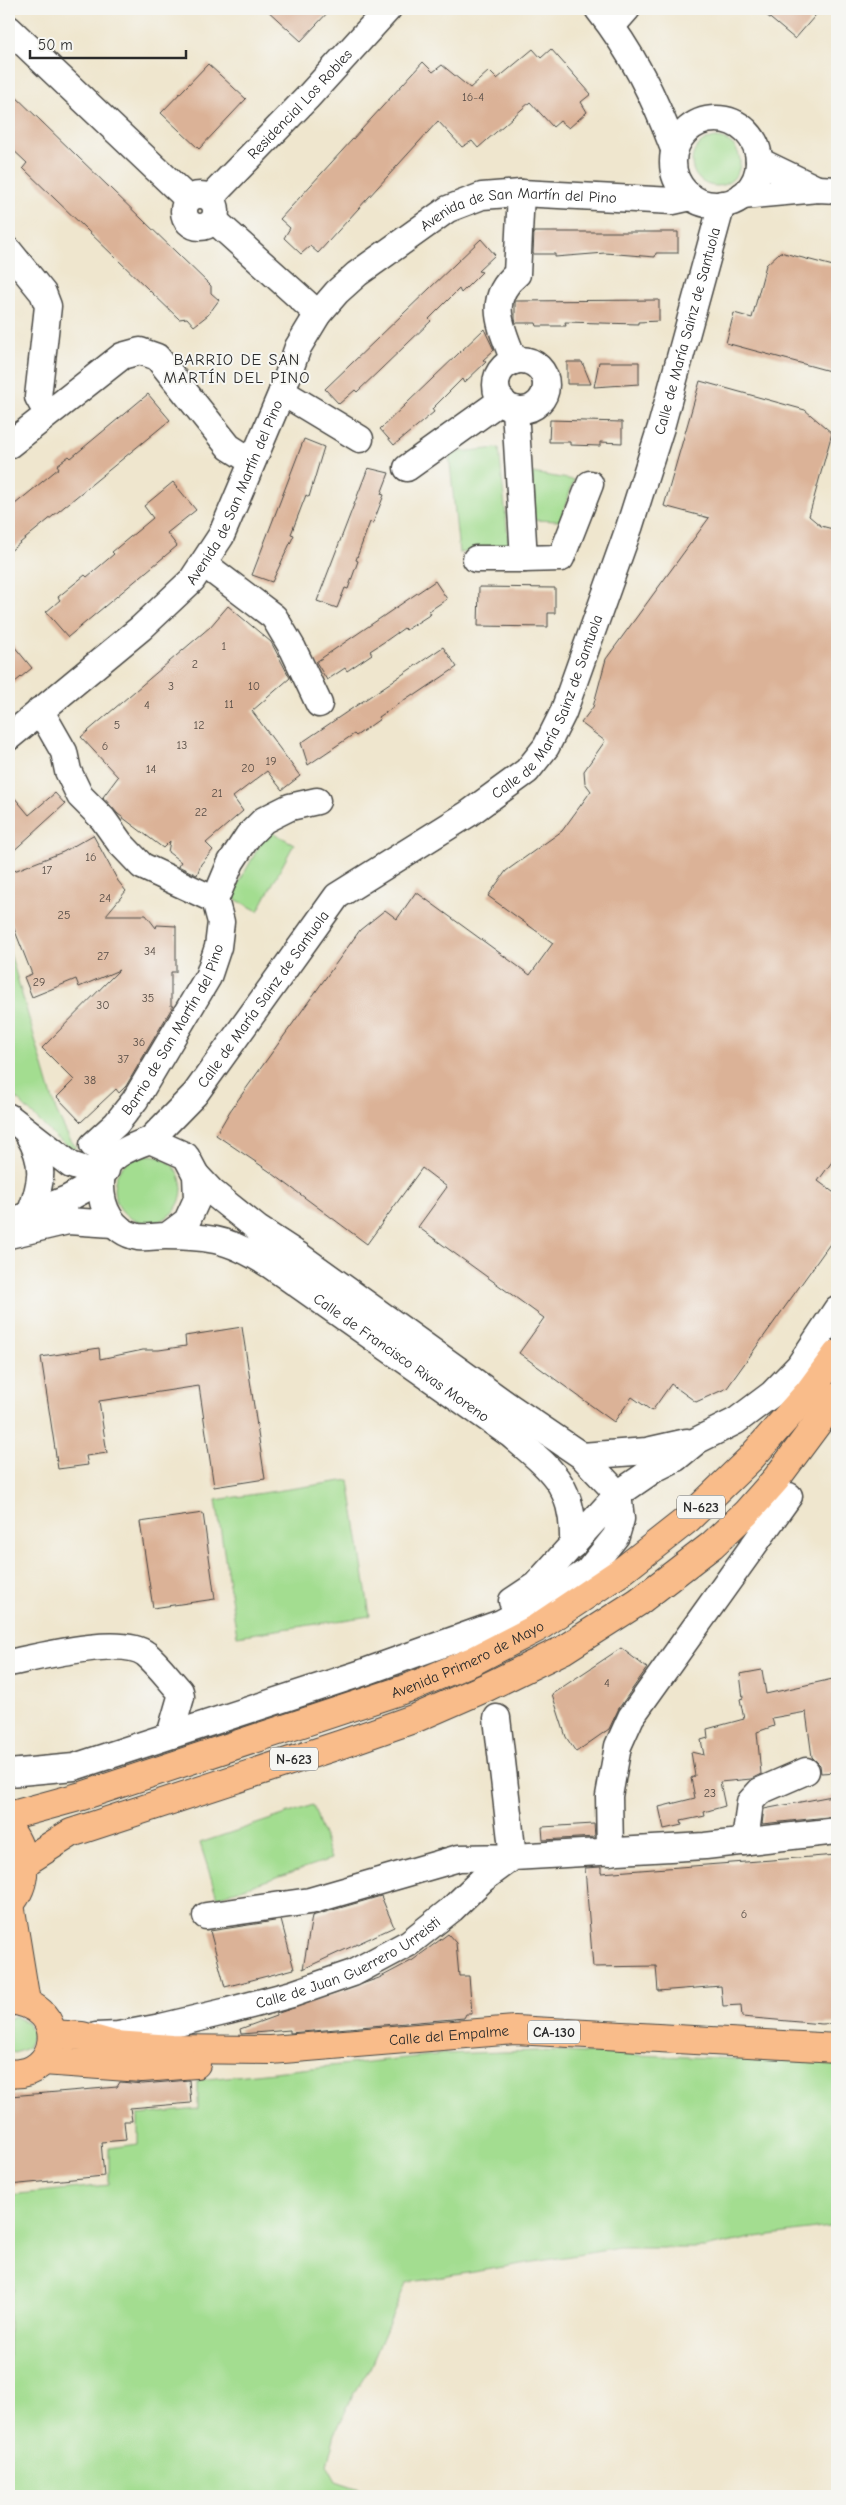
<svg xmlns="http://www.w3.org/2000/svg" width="846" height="2505" font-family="'Comic Neue',sans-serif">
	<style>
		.green { fill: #a3dd90; stroke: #67845e }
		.building { fill: #dbb297 }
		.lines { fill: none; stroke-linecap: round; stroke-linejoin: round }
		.minor-casing { stroke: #484743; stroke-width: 29 }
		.major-casing { stroke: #484743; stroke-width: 30 }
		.highway-casing { stroke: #484743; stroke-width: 30 }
		.minor { stroke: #fff; stroke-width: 26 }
		.major { stroke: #f9bc8a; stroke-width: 28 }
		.highway { stroke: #f9bc8a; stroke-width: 28 }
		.labels { text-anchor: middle; stroke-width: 4; stroke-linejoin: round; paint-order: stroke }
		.number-label { font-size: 12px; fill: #574d46 }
		.shield { fill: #f6f6f2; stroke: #686867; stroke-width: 1 }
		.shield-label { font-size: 14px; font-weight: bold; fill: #2b2b2b }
		.street-label { font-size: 15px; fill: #2b2b2b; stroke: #f6f6f2 }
		.neighbourhood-label { font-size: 16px; letter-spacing: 1px; fill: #2b2b2b; stroke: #f6f6f2 }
	</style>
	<rect width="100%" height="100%" fill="#f6f6f2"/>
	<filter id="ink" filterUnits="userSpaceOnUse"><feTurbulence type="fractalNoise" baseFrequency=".02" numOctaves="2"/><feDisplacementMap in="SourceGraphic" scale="10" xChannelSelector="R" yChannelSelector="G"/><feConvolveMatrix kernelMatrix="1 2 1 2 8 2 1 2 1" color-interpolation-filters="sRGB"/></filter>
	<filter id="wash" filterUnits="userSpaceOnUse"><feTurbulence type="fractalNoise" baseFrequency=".0096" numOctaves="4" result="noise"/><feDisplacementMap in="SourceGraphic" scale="20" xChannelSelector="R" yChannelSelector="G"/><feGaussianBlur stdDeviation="1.12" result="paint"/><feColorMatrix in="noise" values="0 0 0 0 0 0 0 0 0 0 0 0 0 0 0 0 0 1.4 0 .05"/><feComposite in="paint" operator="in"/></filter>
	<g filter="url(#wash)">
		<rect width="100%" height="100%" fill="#efe6ce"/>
		<path class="green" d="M692 162a24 24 0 1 1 48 0a24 24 0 1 1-48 0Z
			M499 448 509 548 459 553 449 453Z
			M532 473 574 480 560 521 533 520Z
			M268 830 294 844 258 911 231 897Z
			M9 950 56 1111 69 1138 76 1147 73 1149 55 1137 9 1091Z
			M114 1189a34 34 0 1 1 68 0a34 34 0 1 1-68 0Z
			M349 1480 370 1616 237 1636 216 1500Z
			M313 1805 331 1859 217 1897 200 1843Z
			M14 2017 27 2022 33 2035 27 2048 15 2053 9 2051V2019Z
			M536 2051 837 2063V2226L756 2237 704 2248H619L406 2283 370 2368 353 2395 335 2434 327 2465 336 2481 380 2496H9V2293L14 2291 9 2243V2195L109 2185V2148L138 2144V2115L198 2109V2080L444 2054Z"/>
		<g id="blocks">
			<path class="building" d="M266 9H331L301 41Z
				M759 9H821L795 39Z
				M533 49 541 58 551 49 591 94 581 102 587 112 569 128 560 121 553 127 530 102 478 148 472 141 462 147 438 121 318 253 310 246 301 254 284 238 290 228 280 219 423 62 433 72 442 65 470 88 489 71 497 79Z
				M208 64 246 99 199 149 161 113Z
				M9 90 211 286V293L219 300 208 315 194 326 187 318 179 319 23 168 27 163 9 146Z
				M534 232H678V253H656L655 257 605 253 555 257V254H533Z
				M481 239 495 255 478 271 482 272 461 293 459 289 429 319 431 321 357 392 355 390 339 404 325 389Z
				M780 252 837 267V373L726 343 734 313 752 318 766 265Z
				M659 300V321L638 322V324L565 322 566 326H537L536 323H516L515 319V301Z
				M484 329 494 350 483 360 486 362 464 383 462 379 432 409 434 412 394 445 380 429Z
				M567 362H582L591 384H567Z
				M599 362H639V384L594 387Z
				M700 381 805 410 832 433 809 516 821 526 837 530V1155L818 1181 837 1195V1234L727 1388 696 1402 671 1384 652 1411 632 1397 614 1422 519 1353 544 1318 418 1227 447 1187 422 1168 367 1244 269 1171 216 1135 230 1111 360 930 385 910 397 919 416 892 530 975 553 943 488 896 506 871 562 831 591 791 585 783 584 771 605 741 581 723 593 707 606 659 709 518 664 506Z
				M148 394 170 420 9 552V509L59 468 57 465 69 456 71 458Z
				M550 420 622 422V443L600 442V446L570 445V442H549Z
				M304 439 324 447 309 497 306 495 291 534 294 535 272 582 252 575Z
				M368 468 389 473 381 494 384 495 373 523 370 522 356 560 358 561 348 589 345 588 337 608 317 601Z
				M173 482 196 510 167 533 177 546 68 637 46 612 60 600 58 597 85 575 87 577 114 554 112 552 153 518 144 506Z
				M435 581 447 599 429 611 431 614 406 630 404 628 387 640 370 651 372 654 347 671 345 668 327 680 316 662Z
				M479 587 555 588V613H548V627L478 626Z
				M228 606 271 642 290 678 252 711 300 776 282 790 267 771 233 797 243 811 206 843 213 850 201 864 197 875 178 866 181 862 168 852 170 841 163 848 118 814 103 797 118 777 81 737 210 627Z
				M9 640 32 668 9 687Z
				M443 647 457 667 414 696 413 694 379 717 380 719 356 736 354 734 308 765 301 743Z
				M9 791 29 815 55 793 65 804 9 855Z
				M93 835 118 881 126 891 106 915H146L156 928 157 925 176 926V972H171V1006H173L126 1086 119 1093 116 1089 81 1122 57 1097 74 1080 42 1048 119 970 79 987 76 979 32 997 24 977 32 974 9 916V873L63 852Z
				M242 1327 265 1479 214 1487 199 1386 99 1401 107 1453 86 1456 88 1465 58 1469 41 1357 99 1348 100 1359 143 1350H159L186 1346 185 1336Z
				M203 1513 215 1599 153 1608 140 1522Z
				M621 1648 647 1668 619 1708 609 1729 576 1752 566 1737 552 1694Z
				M762 1670 766 1694 837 1678V1772L821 1773 820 1765 812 1757 806 1712 772 1718 774 1726 757 1732 761 1774 751 1779 720 1782 725 1806 704 1812 705 1816 681 1821 682 1825 664 1829 659 1807 695 1798 691 1778 695 1776 691 1752 704 1755 701 1740 708 1738 707 1729 744 1719 740 1699 743 1698 740 1674Z
				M837 1795V1816L762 1824 764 1809Z
				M594 1824 595 1837 543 1840 542 1827Z
				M837 1855V2023L822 2024 742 2017 741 2005 723 2006 721 1986 658 1991 656 1966 593 1967 585 1868 601 1867V1873Z
				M381 1896 394 1927 303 1969 312 1916Z
				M281 1920 294 1969 225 1987 210 1931Z
				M448 1934 456 1943 459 1976H469L472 2014H466L464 2018 290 2033V2030L241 2034 240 2029 276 2016V2014L379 1978 413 1960Z
				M189 2080 191 2103 130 2108 132 2121H124L126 2140 101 2142 104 2176 9 2185 10 2096 117 2087 120 2082 143 2084Z"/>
		</g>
	</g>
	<g filter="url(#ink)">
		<use href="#blocks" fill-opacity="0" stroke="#484743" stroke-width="1"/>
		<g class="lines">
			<defs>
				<g id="minor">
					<path d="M598 9C633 53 654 97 674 149"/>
					<path d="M612 26 627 9"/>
					<path d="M9 29 188 199"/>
					<circle cx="716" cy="162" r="43"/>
					<path d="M759 161 817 189"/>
					<circle cx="200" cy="211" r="16"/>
					<path d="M742 196 818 189 837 190"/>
					<path id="s1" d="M210 198 307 98 388 9"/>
					<path d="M214 220 318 314"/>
					<path d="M9 251 43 293 48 306 38 397 47 413"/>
					<circle cx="521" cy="385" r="25"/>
					<path d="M514 361C502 328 485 300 517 274L521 193"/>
					<path d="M282 392 360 439"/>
					<path d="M515 409 524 559 561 558 590 484"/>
					<path d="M9 445 122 356 140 351 157 357 229 447 251 461"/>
					<path d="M407 468 502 400"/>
					<path d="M476 559H524"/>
					<path d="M204 564 274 617 293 649 319 704"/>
					<path d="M40 710 64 752 68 771 80 796 103 819 120 843 142 866 215 900"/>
					<path id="s2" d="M9 737 141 628 192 580 221 536 282 392 298 347 318 314 337 292 357 274 448 209 482 196 521 193 673 201 691 197"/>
					<path d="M9 1117 71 1165 86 1170H106"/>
					<path d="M28 1134C46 1163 42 1183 30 1214"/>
					<path id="s3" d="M150 1140 195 1094 337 896 468 814 527 771 546 747 563 713 629 528 661 427 722 204"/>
					<path id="s4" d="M93 1145 116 1124 135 1100 208 977 218 947 221 922 215 900 231 862 248 836 264 820 290 807 317 801"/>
					<path d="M18 1219 67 1199 101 1180"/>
					<path d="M9 1235 68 1221 113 1224"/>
					<path id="s5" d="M167 1236 187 1221 197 1199 196 1175 186 1156 150 1140C130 1147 101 1158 101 1182 100 1207 112 1232 138 1237 147 1238 157 1236 165 1236 181 1236 199 1237 215 1240 235 1244 253 1254 270 1265L511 1435C553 1471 575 1486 573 1545"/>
					<path d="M582 1456 647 1451 687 1442"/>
					<path d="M512 1601 536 1585 618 1494 656 1468 676 1458 698 1440 736 1421 772 1394 799 1366 837 1309"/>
					<path d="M9 1663C38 1657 122 1635 146 1654 158 1664 169 1679 180 1691L181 1697 170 1735"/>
					<path d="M9 1773 74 1767 362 1673 501 1623 549 1597 588 1571 616 1536 621 1519 618 1494 582 1456 507 1405 301 1257 258 1229 212 1192 196 1175"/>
					<path d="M745 1842 750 1802 760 1791 806 1771"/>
					<path d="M610 1852 609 1796 618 1746 631 1717 789 1496"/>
					<path d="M206 1916 310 1901 459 1858 513 1857 497 1718"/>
					<path id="s6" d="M96 2036 118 2035 161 2027 228 2011 292 1994 353 1973 409 1943 452 1909 483 1879 513 1857 705 1846 837 1831"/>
				</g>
				<g id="major">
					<path d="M10 1904 26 2002"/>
					<path d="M9 2000C74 2006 57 2080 9 2073"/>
					<path id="s7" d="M52 2034 82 2036 114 2045 172 2049 271 2050 515 2030 837 2048"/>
					<path d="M43 2061 142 2068 196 2064"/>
				</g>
				<g id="highway">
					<path id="s8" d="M9 1816 82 1796 411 1687 473 1661 537 1628 622 1571 688 1519 750 1459 809 1392 837 1354"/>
					<path d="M9 1829C26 1852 30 1882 9 1905"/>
					<path d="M24 1863 71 1833 342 1744 416 1718 487 1687 563 1650 638 1602 712 1545 746 1513 776 1479 837 1397"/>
				</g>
			</defs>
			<use href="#minor" class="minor-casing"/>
			<use href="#major" class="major-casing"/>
			<use href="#highway" class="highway-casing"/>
			<use href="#minor" class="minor"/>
			<use href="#major" class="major"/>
			<use href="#highway" class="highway"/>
		</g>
	</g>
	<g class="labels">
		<g class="number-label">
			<text x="473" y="101">16-4</text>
			<text x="224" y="650">1</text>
			<text x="195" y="668">2</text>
			<text x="171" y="690">3</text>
			<text x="254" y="690">10</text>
			<text x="229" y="708">11</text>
			<text x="147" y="709">4</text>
			<text x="117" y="729">5</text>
			<text x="199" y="729">12</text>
			<text x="182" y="749">13</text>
			<text x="105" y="750">6</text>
			<text x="271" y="765">19</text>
			<text x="248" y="772">20</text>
			<text x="151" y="773">14</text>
			<text x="217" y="797">21</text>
			<text x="201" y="816">22</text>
			<text x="91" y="861">16</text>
			<text x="47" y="874">17</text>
			<text x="105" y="902">24</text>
			<text x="64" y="919">25</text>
			<text x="150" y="955">34</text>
			<text x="103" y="960">27</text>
			<text x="39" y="986">29</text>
			<text x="148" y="1002">35</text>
			<text x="103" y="1009">30</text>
			<text x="139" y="1046">36</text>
			<text x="123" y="1063">37</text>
			<text x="90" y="1084">38</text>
			<text x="607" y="1687">4</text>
			<text x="710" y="1797">23</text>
			<text x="744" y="1918">6</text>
		</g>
		<g class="shield">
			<rect x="677" y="1495.5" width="48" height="23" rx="4"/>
			<rect x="270" y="1747.5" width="48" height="23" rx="4"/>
			<rect x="528" y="2020.5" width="52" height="23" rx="4"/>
		</g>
		<g class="shield-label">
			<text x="701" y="1512">N-623</text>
			<text x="294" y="1764">N-623</text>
			<text x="554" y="2037">CA-130</text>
		</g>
		<g class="street-label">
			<text dy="5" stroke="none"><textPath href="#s1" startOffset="130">Residencial Los Robles</textPath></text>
			<text dy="5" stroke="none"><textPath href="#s2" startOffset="774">Avenida de San Martín del Pino</textPath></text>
			<text dy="5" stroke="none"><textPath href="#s3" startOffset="1006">Calle de María Sainz de Santuola</textPath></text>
			<text dy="5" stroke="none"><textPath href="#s2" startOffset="339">Avenida de San Martín del Pino</textPath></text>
			<text dy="5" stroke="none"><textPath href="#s3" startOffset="601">Calle de María Sainz de Santuola</textPath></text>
			<text dy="5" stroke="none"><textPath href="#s3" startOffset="181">Calle de María Sainz de Santuola</textPath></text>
			<text dy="5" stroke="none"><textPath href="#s4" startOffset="142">Barrio de San Martín del Pino</textPath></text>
			<text dy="5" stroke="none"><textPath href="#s5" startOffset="574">Calle de Francisco Rivas Moreno</textPath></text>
			<text dy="5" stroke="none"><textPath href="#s8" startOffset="485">Avenida Primero de Mayo</textPath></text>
			<text dy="5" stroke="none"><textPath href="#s6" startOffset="265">Calle de Juan Guerrero Urreisti</textPath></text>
			<text dy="5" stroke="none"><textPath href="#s7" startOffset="399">Calle del Empalme</textPath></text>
		</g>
		<g class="neighbourhood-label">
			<text x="237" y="365">BARRIO DE SAN<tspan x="237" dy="18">MARTÍN DEL PINO</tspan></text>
		</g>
	</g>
	<rect width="846" height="2505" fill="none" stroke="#f6f6f2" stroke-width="30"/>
	<path d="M30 50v8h156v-8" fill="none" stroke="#2b2b2b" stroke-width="2.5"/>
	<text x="38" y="50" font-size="15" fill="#2b2b2b" stroke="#f6f6f2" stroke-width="4" paint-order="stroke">50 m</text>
</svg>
